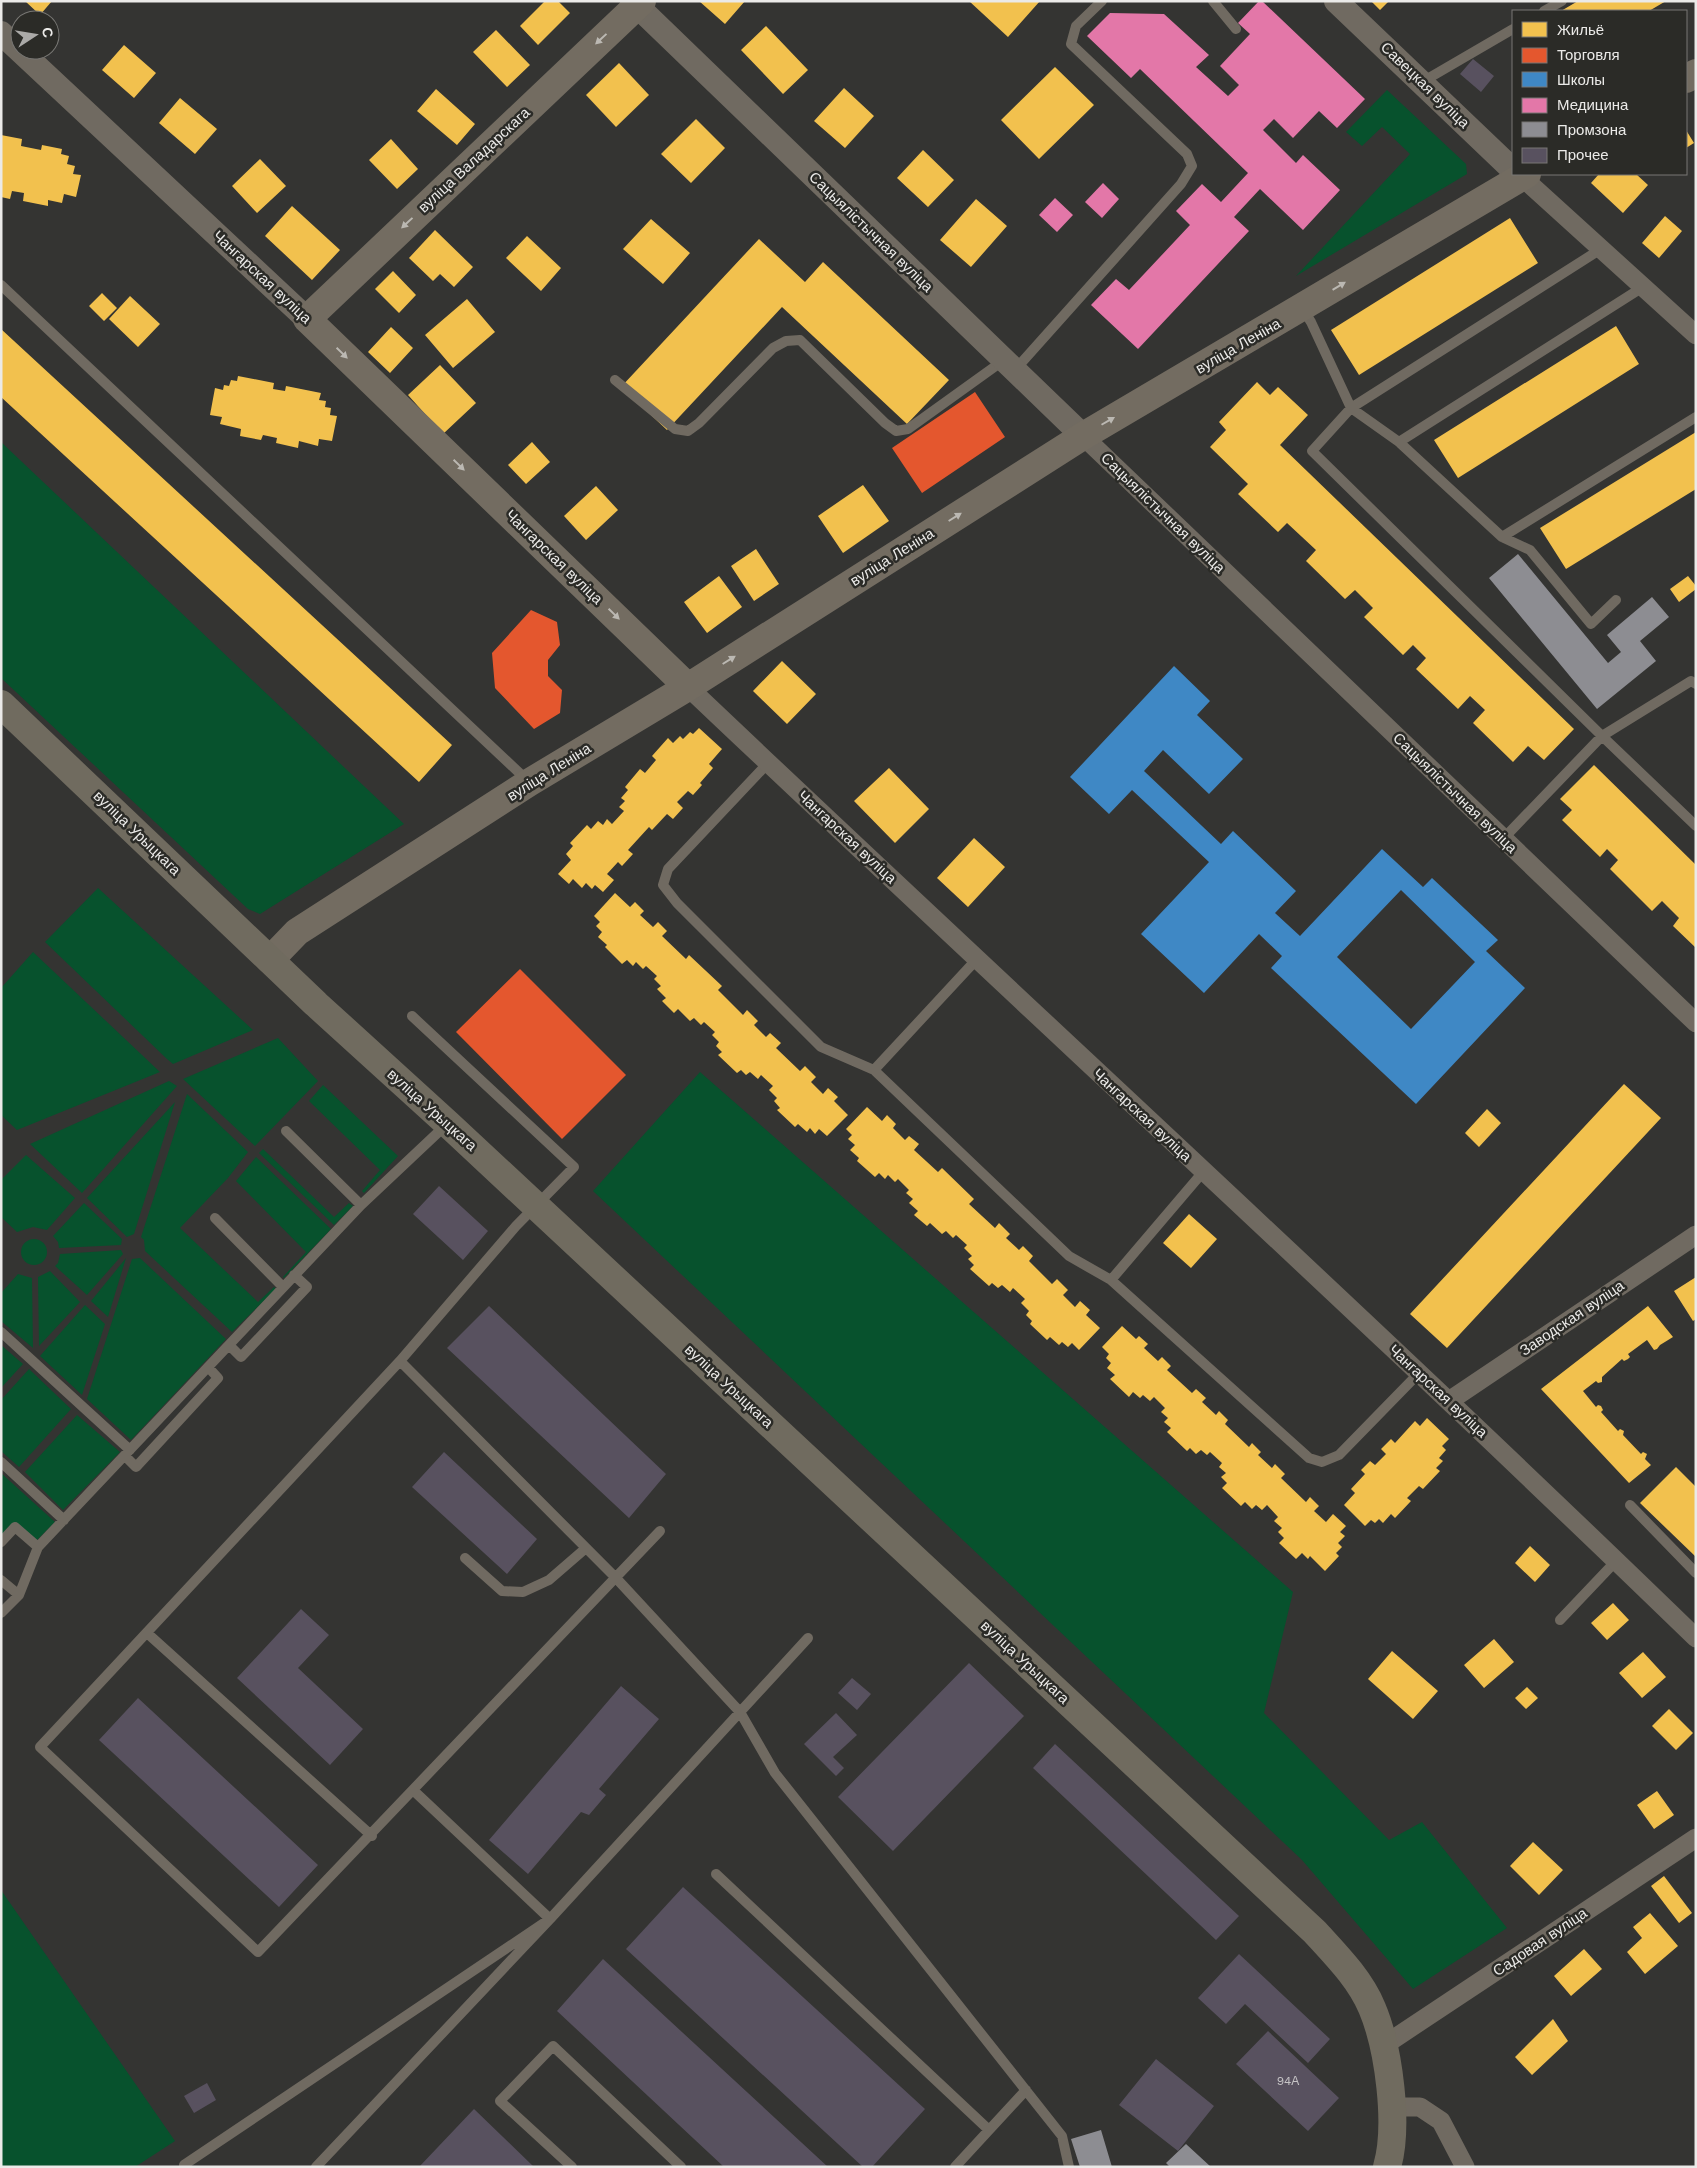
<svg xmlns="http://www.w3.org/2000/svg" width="1697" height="2168" font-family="'Work Sans',sans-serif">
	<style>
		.green { fill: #07522d }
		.homes { fill: #f2c14e }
		.shops { fill: #e4572e }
		.schools { fill: #3f88c5; fill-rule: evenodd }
		.health { fill: #e377a8 }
		.industry { fill: #8d8d92 }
		.building { fill: #58515f }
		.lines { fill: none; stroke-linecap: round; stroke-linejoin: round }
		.service { stroke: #706a61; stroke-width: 10 }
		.minor { stroke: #706a61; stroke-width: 19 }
		.tertiary { stroke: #706a61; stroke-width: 24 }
		.secondary { stroke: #736c61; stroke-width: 28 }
		.primary { stroke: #706b5f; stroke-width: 28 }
		.oneway { fill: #bbb8b2 }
		.labels { text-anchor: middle; stroke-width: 5; stroke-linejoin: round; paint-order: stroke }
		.number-label { font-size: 12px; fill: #c6c4c6 }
		.street-label { font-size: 15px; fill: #ebeae8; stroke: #2b2b27 }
	</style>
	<rect width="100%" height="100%" fill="#343432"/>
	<path class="green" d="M1387 90 1466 164 1467 174 1296 276 1410 154 1382 127 1362 146 1346 132Z
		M1 442 404 824 260 914 248 909 1 678Z
		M98 888 253 1030 173 1064 167 1059 45 942Z
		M33 952 160 1072 17 1130 1 1115V988Z
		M278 1038 318 1081 255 1146 183 1079Z
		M700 1072 1293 1592 1264 1713 1389 1840 1422 1822 1507 1928 1413 1989 1302 1860 593 1191Z
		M169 1081 177 1086 82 1193 30 1144Z
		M323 1085 398 1156 364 1193 362 1191 380 1170 309 1101Z
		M187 1094 248 1152 228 1178 180 1228 258 1302 274 1287 276 1289 232 1332 145 1251 144 1240 141 1237Z
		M175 1102 134 1234 127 1237 87 1198Z
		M263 1149 334 1217 349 1203 353 1206 334 1225 259 1153Z
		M26 1155 75 1198 47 1230 33 1227 17 1232 1 1217V1180Z
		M256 1157 331 1229 284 1278 283 1277 306 1252 236 1181Z
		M84 1203 122 1239 121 1245 59 1248 58 1242 53 1236Z
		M21 1252a13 13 0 1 1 26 0a13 13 0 1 1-26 0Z
		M121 1250 123 1254 87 1295 55 1266 58 1263 60 1254Z
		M126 1258 108 1317 91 1301Z
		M140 1258 226 1339 131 1440 87 1399 132 1259Z
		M50 1271 80 1302 39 1346 38 1277Z
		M18 1274 32 1278 33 1348 1 1321V1293Z
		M85 1305 105 1324 82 1395 40 1356Z
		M1 1345 23 1364 1 1388Z
		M29 1369 71 1409 19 1467 1 1451V1400Z
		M77 1415 120 1452 63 1510 25 1472Z
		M1 1473 55 1522 37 1540 16 1522 1 1537Z
		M1 1890 175 2141 135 2167H1Z"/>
	<path class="homes" d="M25 1H52L40 15Z
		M545 1H558L570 13 538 45 520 26Z
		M699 1H745L725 24Z
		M969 1H1040L1008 37Z
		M1371 1H1389L1380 10Z
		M1578 1H1666L1649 11H1561Z
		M766 26 808 70 783 94 741 50Z
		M496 30 530 65 507 87 473 52Z
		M124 45 156 73 134 98 102 70Z
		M619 63 649 95 616 127 586 95Z
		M1055 67 1094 105 1039 159 1001 120Z
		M844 88 874 116 845 148 814 121Z
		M436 89 475 124 457 145 417 111Z
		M180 98 217 129 195 154 159 123Z
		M696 119 725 148 691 183 661 154Z
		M1686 130 1694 143 1686 148Z
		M1 135 22 139 21 146 41 150 42 145 62 149 61 154 69 156 67 164 75 166 73 174 81 175 76 197 64 194 62 203 48 200V206L23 201 24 193 12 191 10 199 1 197Z
		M391 139 418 169 397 189 369 160Z
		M923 150 954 180 928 207 897 178Z
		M260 159 286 186 257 213 232 186Z
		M1599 174H1636L1648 185 1623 213 1591 183Z
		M976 199 1007 226 971 267 940 240Z
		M292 206 340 250 312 280 265 236Z
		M1665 216 1682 231 1659 258 1642 243Z
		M1510 218 1538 263 1359 375 1331 330Z
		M651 219 690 253 663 284 623 249Z
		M435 230 473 267 454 287 440 274 433 281 409 258Z
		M527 236 561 268 541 291 506 258Z
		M759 239 805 282 823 262 949 380 907 424 782 307 667 430 621 387Z
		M393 271 416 295 399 313 375 289Z
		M102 293 117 308 104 321 89 306Z
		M130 296 160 324 138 347 109 319Z
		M467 299 495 332 453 368 425 335Z
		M1616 326 1639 364 1458 478 1434 440Z
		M391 327 413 348 390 373 368 352Z
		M1 329 452 745 419 782 1 397Z
		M440 365 476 403 443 434 408 395Z
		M238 376 274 383 273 389 285 391 286 386 321 393 319 400 326 401 325 407 331 408 330 415 337 416 332 441 319 439 318 446 299 441 298 448 276 443 277 438 263 435 261 440 240 436 241 429 220 424 222 417 210 415 215 388 223 390 224 385 229 386 231 380 237 381Z
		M1257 382 1270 395 1278 387 1308 415 1280 445 1574 729 1544 760 1528 746 1513 762 1473 723 1485 710 1470 696 1458 709 1416 669 1426 658 1413 645 1403 655 1364 617 1373 608 1355 590 1345 599 1306 561 1316 550 1287 523 1278 532 1238 494 1248 484 1210 447 1226 430 1219 422Z
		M1696 432V489L1566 569 1540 528Z
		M532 442 550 462 526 484 508 465Z
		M863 485 889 521 843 553 818 516Z
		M596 486 618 510 586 540 564 516Z
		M756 549 779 584 754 601 731 566Z
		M719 576 742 607 707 633 684 602Z
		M1688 576 1696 586V589L1679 602 1670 589Z
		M782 661 816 694 787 724 753 691Z
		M699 728 722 749 709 764 713 768 700 783 702 785 693 795 688 791 677 802 683 808 673 819 667 814 652 830 649 827 628 850 633 854 622 866 618 862 607 874 614 880 603 892 595 885 592 889 586 883 582 888 573 879 569 884 558 874 571 860 566 854 573 846 570 843 587 825 591 829 598 821 603 825 607 819 612 824 624 811 619 807 625 801 621 798 628 790 625 787 640 769 645 773 656 760 652 756 668 738 673 743 680 736 683 739 690 732 693 734Z
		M1594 765 1696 865V948L1673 926 1679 918 1662 901 1652 911 1610 869 1618 860 1607 849 1600 857 1562 820 1572 810 1560 799Z
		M889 768 929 809 895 843 854 801Z
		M974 838 1005 867 968 907 937 878Z
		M615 893 630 907 635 902 644 911 640 915 653 927 658 922 667 931 662 936 686 959 689 955 722 986 718 990 743 1015 747 1010 758 1021 754 1025 766 1037 770 1033 781 1043 776 1048 800 1071 805 1066 816 1077 811 1082 823 1094 828 1088 838 1097 834 1101 848 1115 827 1136 819 1129 815 1134 810 1128 807 1132 798 1124 795 1127 777 1110 780 1108 774 1101 777 1098 769 1090 773 1086 761 1075 758 1079 750 1072 746 1075 741 1070 737 1073 718 1055 722 1052 716 1046 719 1042 712 1035 715 1032 704 1022 701 1025 694 1018 690 1021 678 1009 674 1013 662 1001 666 998 657 989 661 986 654 979 657 976 646 966 643 969 636 962 633 966 627 960 622 964 605 947 607 945 598 937 602 932 596 926 600 922 594 916Z
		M1624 1084 1661 1118 1447 1348 1410 1314Z
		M867 1107 882 1121 887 1115 896 1124 893 1128 905 1140 909 1136 919 1144 914 1150 938 1172 942 1168 974 1199 969 1204 995 1228 999 1223 1010 1234 1006 1238 1019 1250 1023 1246 1033 1256 1029 1261 1052 1284 1057 1279 1068 1290 1063 1295 1075 1307 1080 1301 1090 1310 1086 1315 1100 1328 1079 1350 1072 1343 1068 1347 1062 1342 1059 1345 1050 1337 1047 1340 1030 1324 1032 1321 1026 1315 1029 1311 1021 1303 1025 1299 1013 1288 1010 1292 1002 1285 998 1288 992 1283 989 1286 970 1269 974 1265 968 1259 972 1256 964 1248 967 1245 956 1235 953 1238 946 1231 942 1234 930 1223 927 1226 914 1215 918 1211 909 1203 913 1199 906 1193 909 1190 898 1179 895 1182 888 1175 885 1179 879 1173 875 1177 857 1161 859 1158 850 1150 855 1145 848 1139 852 1135 846 1129Z
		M1487 1109 1501 1123 1479 1147 1465 1133Z
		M1189 1214 1217 1239 1191 1268 1163 1243Z
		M1696 1277V1319L1693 1321 1674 1291Z
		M1648 1306 1673 1337 1660 1345 1657 1349 1654 1350 1647 1340 1628 1354 1630 1357 1628 1359 1624 1361 1622 1359 1602 1377V1382L1598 1383 1596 1381 1583 1391 1596 1407 1598 1405 1601 1406 1603 1410 1601 1412 1618 1431 1620 1429 1624 1431 1623 1435 1641 1454 1643 1452 1647 1454 1645 1459 1651 1465 1629 1483 1541 1389Z
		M1122 1326 1136 1339 1139 1336 1148 1344 1144 1348 1158 1361 1162 1357 1171 1366 1167 1370 1192 1393 1196 1389 1206 1398 1202 1402 1216 1415 1219 1411 1228 1420 1225 1424 1249 1447 1252 1443 1261 1452 1258 1455 1272 1468 1275 1464 1285 1474 1281 1478 1306 1502 1310 1497 1319 1506 1314 1511 1326 1522 1333 1514 1346 1526 1340 1532 1345 1536 1338 1543 1342 1547 1336 1553 1339 1556 1325 1571 1310 1556 1308 1559 1302 1553 1296 1559 1279 1543 1284 1538 1278 1532 1282 1528 1274 1521 1278 1517 1267 1505 1262 1510 1256 1505 1252 1509 1245 1502 1241 1506 1222 1488 1227 1483 1221 1477 1226 1473 1219 1467 1222 1463 1210 1452 1207 1455 1201 1450 1196 1454 1190 1448 1187 1451 1167 1432 1171 1428 1164 1422 1168 1418 1161 1412 1165 1408 1154 1397 1150 1401 1143 1395 1140 1398 1133 1392 1129 1397 1110 1379 1115 1375 1107 1368 1111 1363 1106 1358 1109 1354 1102 1347Z
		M1427 1418 1449 1439 1442 1446 1446 1450 1439 1458 1443 1461 1436 1468 1440 1471 1423 1489 1419 1486 1407 1498 1411 1501 1395 1518 1391 1514 1383 1523 1379 1519 1375 1523 1371 1520 1365 1526 1344 1505 1355 1493 1351 1489 1365 1474 1361 1470 1370 1461 1375 1465 1386 1454 1381 1449 1391 1439 1395 1443 1415 1421 1420 1426Z
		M1676 1467 1696 1487V1557L1640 1503Z
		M1530 1546 1550 1565 1535 1582 1515 1563Z
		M1613 1603 1629 1620 1607 1640 1591 1623Z
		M1494 1639 1514 1662 1484 1688 1464 1665Z
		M1392 1651 1438 1691 1413 1719 1368 1679Z
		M1643 1652 1666 1677 1642 1698 1619 1673Z
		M1527 1687 1538 1698 1526 1709 1515 1698Z
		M1669 1709 1693 1733 1676 1750 1652 1726Z
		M1657 1791 1674 1815 1654 1829 1637 1805Z
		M1533 1842 1563 1870 1539 1895 1510 1866Z
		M1664 1876 1692 1913 1679 1923 1651 1886Z
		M1650 1913 1678 1946 1645 1974 1627 1952 1642 1938 1633 1927Z
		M1584 1949 1602 1969 1571 1996 1554 1976Z
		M1553 2019 1568 2041 1532 2075 1515 2057Z"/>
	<path class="shops" d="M975 392 1005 437 922 493 892 448Z
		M531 610 557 622 560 645 548 660V676L562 690 560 713 534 729 495 688 492 653Z
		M520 969 626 1075 562 1139 456 1032Z"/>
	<path class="schools" d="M1174 666 1210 701 1197 715 1243 759 1209 794 1163 750 1144 771 1221 844 1233 831 1296 891 1275 913 1300 936 1382 849 1423 887 1432 878 1498 940 1486 951 1525 988 1416 1104 1271 968 1282 956 1259 934 1204 993 1141 934 1209 862 1132 790 1109 814 1070 777ZM1401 890 1475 962 1411 1029 1337 957Z"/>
	<path class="health" d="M1259 1H1262L1365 99 1337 128 1319 111 1293 138 1274 119 1263 130 1296 163 1303 155 1340 190 1303 230 1260 189 1234 217 1249 231 1138 349 1091 305 1116 279 1129 290 1190 225 1176 211 1202 184 1221 202 1248 173 1140 69 1131 78 1087 36 1110 13 1164 14 1209 55 1196 67 1228 96 1239 85 1220 66 1250 34 1238 23Z
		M1103 183 1119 199 1102 218 1085 202Z
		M1055 198 1073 215 1057 232 1039 215Z"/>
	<path class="industry" d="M1518 554 1608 663 1621 652 1607 635 1652 597 1669 617 1640 641 1656 661 1597 709 1489 578Z
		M1101 2130 1112 2167H1080L1071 2139Z
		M1186 2144 1211 2167H1170L1166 2163Z"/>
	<path class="building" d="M1473 59 1494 76 1481 92 1460 74Z
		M439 1186 488 1231 463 1260 413 1214Z
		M489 1306 666 1474 629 1518 447 1348Z
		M444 1452 537 1539 507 1574 412 1487Z
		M301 1609 329 1635 298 1668 363 1729 330 1765 237 1678Z
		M969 1663 1024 1716 893 1851 838 1797Z
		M852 1678 871 1694 857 1710 838 1693Z
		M621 1686 659 1719 599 1789 606 1795 589 1815 581 1812 528 1874 489 1840Z
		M138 1698 318 1865 279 1907 99 1740Z
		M836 1713 857 1735 833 1757 844 1768 836 1776 804 1744Z
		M1055 1744 1239 1916 1216 1940 1033 1768Z
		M683 1887 925 2109 872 2167H863L626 1949Z
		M1239 1954 1330 2039 1308 2063 1245 2004 1226 2024 1198 1998Z
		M603 1959 828 2167H724L557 2011Z
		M1268 2031 1339 2098 1308 2131 1236 2064Z
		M1156 2059 1214 2106 1178 2151 1119 2105Z
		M207 2083 216 2100 194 2113 184 2096Z
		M474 2109 534 2167H419Z"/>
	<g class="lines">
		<path class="service" d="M1213 1 1236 29
			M1544 11 1562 1
			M1422 82 1513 29
			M1 285 529 782
			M1302 308 1311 322 1351 408 1399 442 1502 537 1696 417
			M1015 370 1181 184 1192 166 1187 154 1071 44 1076 26 1102 1
			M615 380 675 429 688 431 699 423 773 348 786 341 800 340 885 423 896 431 908 429 1004 360
			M1399 442 1643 287
			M1502 537 1530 550 1591 624 1616 600
			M1696 684 1691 681 1602 736 1696 826
			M768 763 668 869 663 885 677 903 821 1047 874 1070 1069 1256 1111 1280 1309 1458 1322 1462 1339 1455 1419 1373
			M1503 839 1602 736 1312 451 1351 408 1601 249
			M412 1016 574 1167 516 1226 400 1361 40 1747 258 1952 660 1531
			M874 1070 977 959
			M286 1131 361 1205
			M215 1218 283 1287
			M1111 1280 1203 1172
			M1 1332 130 1450
			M229 1345 241 1357 307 1287 294 1275
			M400 1361 616 1578 740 1712 775 1773 1062 2136 1069 2167
			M125 1456 136 1467 218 1378 208 1367
			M1 1462 64 1520
			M1630 1505 1696 1573
			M1 1542 15 1527 38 1547
			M465 1558 502 1591 523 1592 549 1580 586 1548
			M1 1580 19 1595
			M1 1613 19 1595 38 1547 361 1205 447 1124
			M1560 1620 1616 1561
			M147 1633 372 1836
			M414 1791 550 1919 808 1638
			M716 1874 989 2130
			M186 2167 184 2165 550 1919 316 2167
			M572 2167 500 2101 553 2046 681 2167
			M955 2167 1026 2090"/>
		<path class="minor" d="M1522 177 1696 335
			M1083 436 1696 1023
			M688 687C1023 1005 1364 1316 1696 1638
			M1449 1401 1696 1235
			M1383 2046 1696 1838
			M1392 2107H1420L1441 2121 1465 2167"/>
		<path class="tertiary" d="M632 1 1083 436
			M1336 1 1513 170
			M1 33 307 319"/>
		<path class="secondary" d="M642 1 307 319 688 687
			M1686 79 1696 73
			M270 960 297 932 530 782 688 687 1083 436 1527 174"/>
		<path class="primary" d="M1 704 316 1004 448 1124 1315 1932C1336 1955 1360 1979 1372 2008 1389 2048 1399 2126 1387 2167"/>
	</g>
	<defs><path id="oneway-solid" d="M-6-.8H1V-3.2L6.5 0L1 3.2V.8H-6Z" transform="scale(1.25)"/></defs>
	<g class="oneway">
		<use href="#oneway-solid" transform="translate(601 39) rotate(137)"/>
		<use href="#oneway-solid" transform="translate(407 223) rotate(137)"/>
		<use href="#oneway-solid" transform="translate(1339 286) rotate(-31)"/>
		<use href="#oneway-solid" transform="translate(342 353) rotate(44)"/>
		<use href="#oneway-solid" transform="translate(1108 421) rotate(-30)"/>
		<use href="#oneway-solid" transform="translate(459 465) rotate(44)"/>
		<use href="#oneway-solid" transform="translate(955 517) rotate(-32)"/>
		<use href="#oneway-solid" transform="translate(614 614) rotate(44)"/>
		<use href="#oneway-solid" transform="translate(729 660) rotate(-32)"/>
	</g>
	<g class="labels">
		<g class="number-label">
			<text x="1288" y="2085">94А</text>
		</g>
		<g class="street-label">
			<text transform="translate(1425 85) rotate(44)" y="5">Савецкая вуліца</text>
			<text transform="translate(474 160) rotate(-43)" y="5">вуліца Валадарскага</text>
			<text transform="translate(871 232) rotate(44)" y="5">Сацыялістычная вуліца</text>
			<text transform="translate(262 277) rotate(43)" y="5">Чангарская вуліца</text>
			<text transform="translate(1238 346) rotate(-30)" y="5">вуліца Леніна</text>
			<text transform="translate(1163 513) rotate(44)" y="5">Сацыялістычная вуліца</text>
			<text transform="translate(554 557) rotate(44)" y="5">Чангарская вуліца</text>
			<text transform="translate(892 557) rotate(-32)" y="5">вуліца Леніна</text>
			<text transform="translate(549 772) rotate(-32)" y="5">вуліца Леніна</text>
			<text transform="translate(1455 793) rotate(44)" y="5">Сацыялістычная вуліца</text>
			<text transform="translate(137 833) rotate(44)" y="5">вуліца Урыцкага</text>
			<text transform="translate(847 837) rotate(43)" y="5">Чангарская вуліца</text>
			<text transform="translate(432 1110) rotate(42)" y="5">вуліца Урыцкага</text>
			<text transform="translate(1142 1115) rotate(43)" y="5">Чангарская вуліца</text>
			<text transform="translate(1572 1318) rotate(-34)" y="5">Заводская вуліца</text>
			<text transform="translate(729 1386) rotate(43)" y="5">вуліца Урыцкага</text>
			<text transform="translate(1438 1391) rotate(43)" y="5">Чангарская вуліца</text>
			<text transform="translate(1025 1662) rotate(43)" y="5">вуліца Урыцкага</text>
			<text transform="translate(1540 1942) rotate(-34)" y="5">Садовая вуліца</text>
		</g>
	</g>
	<rect width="1697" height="2168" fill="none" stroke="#ebeae8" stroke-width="5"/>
	<rect x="1512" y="10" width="175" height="165" fill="#2b2b27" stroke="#787774"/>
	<rect x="1522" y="22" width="25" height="15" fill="#f2c14e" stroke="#787774"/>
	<text x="1557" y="35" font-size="15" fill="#ebeae8">Жильё</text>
	<rect x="1522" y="48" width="25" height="15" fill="#e4572e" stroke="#787774"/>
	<text x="1557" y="60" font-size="15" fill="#ebeae8">Торговля</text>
	<rect x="1522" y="72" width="25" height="15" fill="#3f88c5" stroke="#787774"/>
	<text x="1557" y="85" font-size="15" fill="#ebeae8">Школы</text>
	<rect x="1522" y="98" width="25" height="15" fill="#e377a8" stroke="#787774"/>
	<text x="1557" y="110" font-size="15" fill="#ebeae8">Медицина</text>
	<rect x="1522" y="122" width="25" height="15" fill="#8d8d92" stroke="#787774"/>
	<text x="1557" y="135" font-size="15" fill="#ebeae8">Промзона</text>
	<rect x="1522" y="148" width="25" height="15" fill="#58515f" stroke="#787774"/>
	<text x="1557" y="160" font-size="15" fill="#ebeae8">Прочее</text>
	<g transform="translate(35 35) rotate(78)"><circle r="24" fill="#2b2b27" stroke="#787774"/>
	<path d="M0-4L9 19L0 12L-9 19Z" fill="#abaaa8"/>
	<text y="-8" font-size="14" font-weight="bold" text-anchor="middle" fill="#ebeae8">С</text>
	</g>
</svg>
